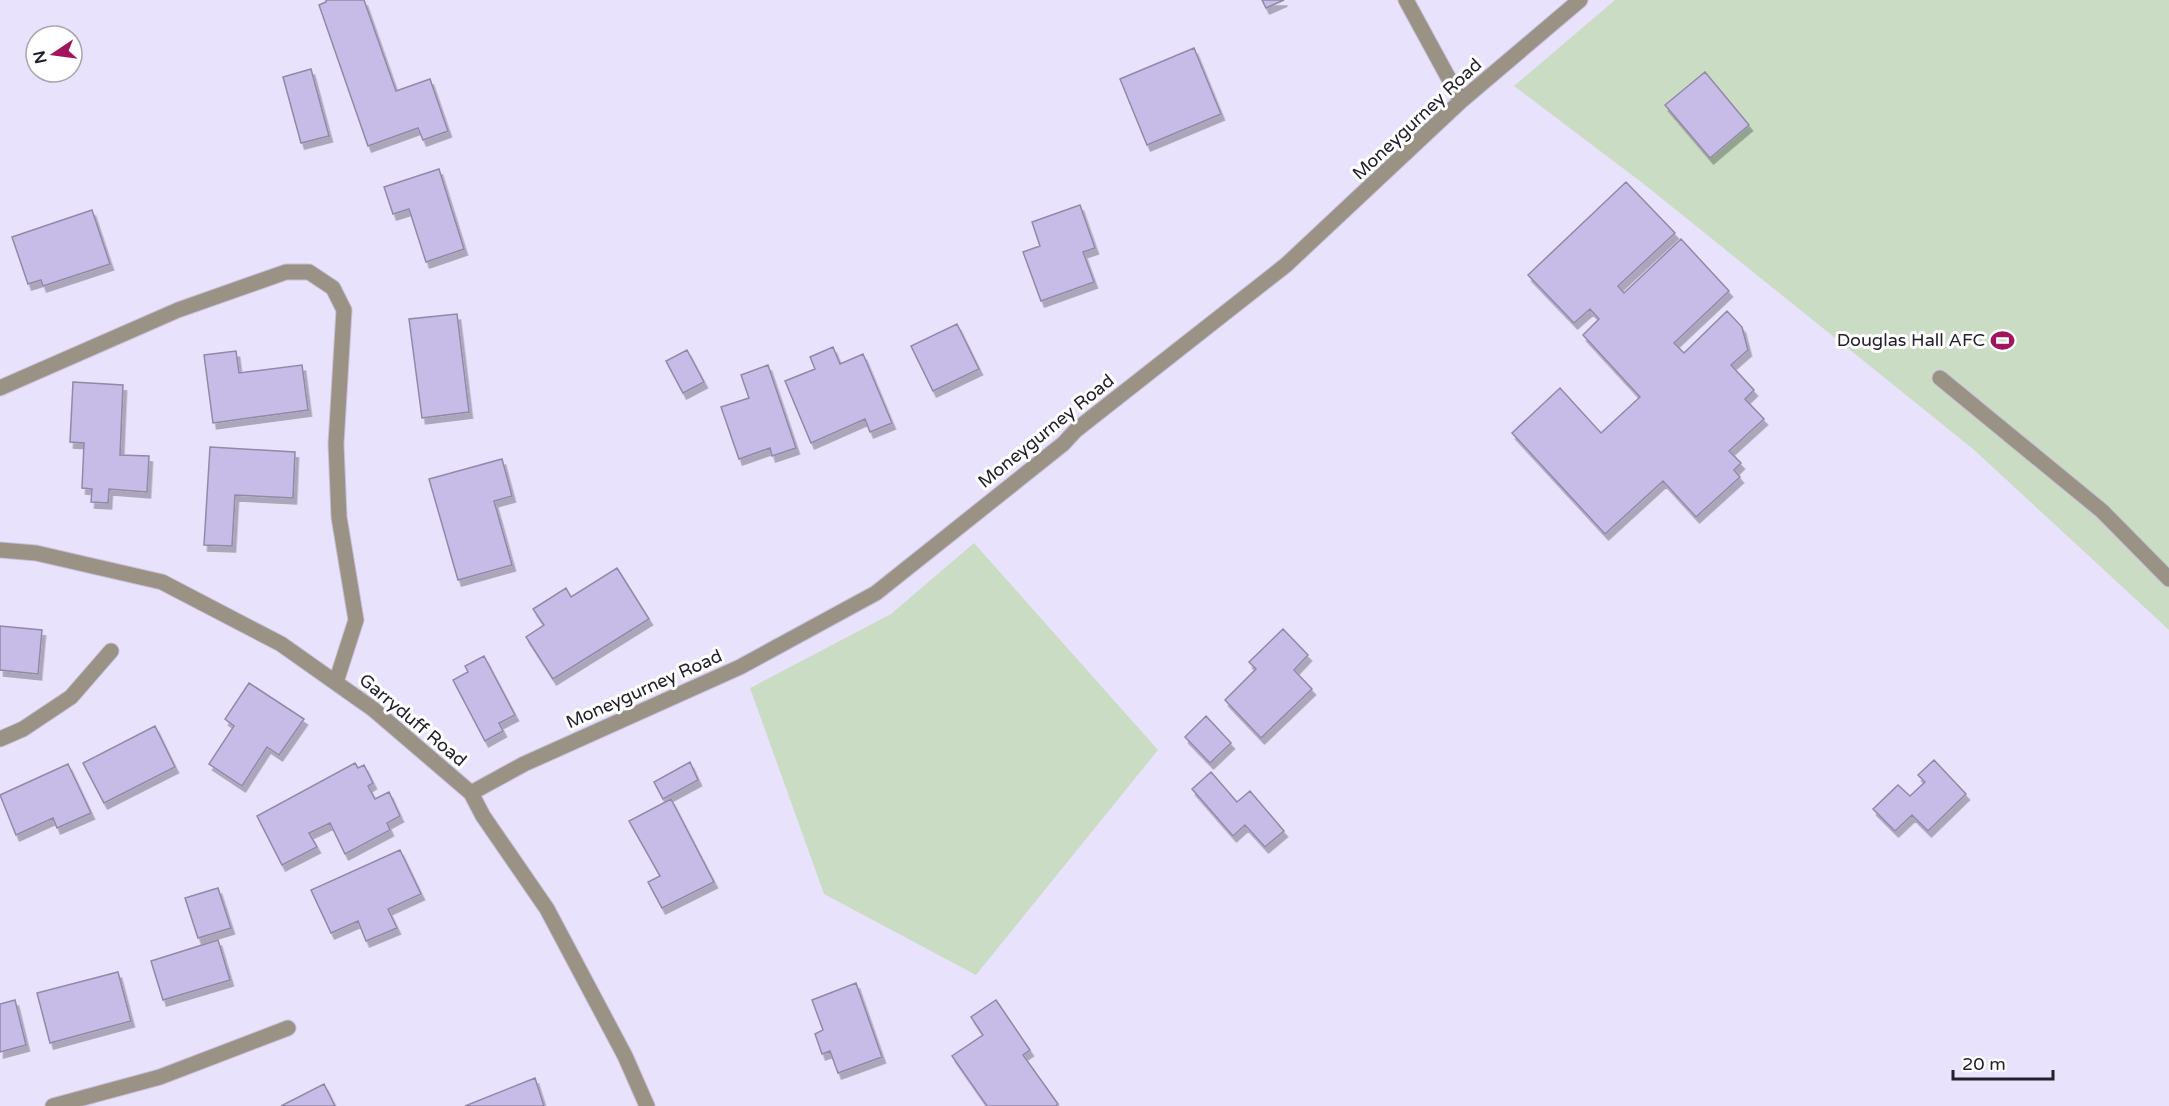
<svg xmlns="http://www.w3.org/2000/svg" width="2169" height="1106" font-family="'Varela Round',sans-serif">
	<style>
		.green { fill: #caddc4 }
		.building { fill: #c7bbe7; stroke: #9289a7; stroke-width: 1.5; filter: url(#shadow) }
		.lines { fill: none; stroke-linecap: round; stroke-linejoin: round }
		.minor-casing { stroke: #c5bfd7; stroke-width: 17 }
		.minor { stroke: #9a9285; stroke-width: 15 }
		.labels { text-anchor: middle; stroke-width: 6; stroke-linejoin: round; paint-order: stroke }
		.street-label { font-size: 18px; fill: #23202c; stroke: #fff }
		.poi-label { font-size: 18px; fill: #23202c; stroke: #fff; text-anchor: end }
	</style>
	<defs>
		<filter id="shadow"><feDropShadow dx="3.5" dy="6" stdDeviation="0" flood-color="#0004"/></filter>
	</defs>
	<rect width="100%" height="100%" fill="#e9e2fc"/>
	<path class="green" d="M1615 0H2169V630L1973 449 1645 185 1514 86Z
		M974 543 1158 750 976 975 824 894 750 688 891 614Z"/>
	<path class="building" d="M326 0H364L396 91 430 79 448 131 423 140 418 128 368 146 319 5 326 2Z
		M1262 0H1284L1266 8Z
		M1194 48 1221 114 1147 145 1120 79Z
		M311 69 329 136 301 143 283 77Z
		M1705 72 1749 125 1710 158 1665 105Z
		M439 169 464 249 426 262 409 209 393 214 384 187Z
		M1626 182 1675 233 1618 286 1624 293 1681 239 1729 291 1674 343 1684 353 1727 311 1742 327 1748 350 1731 365 1754 390 1745 399 1764 419 1729 451 1741 463 1734 470 1740 477 1696 517 1663 481 1605 534 1512 433 1560 388 1601 433 1640 397 1583 335 1599 319 1590 309 1574 323 1528 275Z
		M1080 205 1095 248 1083 252 1094 282 1041 301 1023 252 1040 246 1032 222Z
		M92 210 110 264 43 286 41 280 28 284 12 237Z
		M457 314 469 412 422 418 409 319Z
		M957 324 979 369 933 391 911 346Z
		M833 347 840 364 863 354 892 423 870 432 865 419 811 443 785 381 815 369 810 357Z
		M687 350 704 382 683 393 666 361Z
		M236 351 239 373 302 365 308 410 213 423 204 355Z
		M768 365 796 448 772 456 770 448 739 459 721 407 749 398 741 375Z
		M73 382 123 385 120 455 149 456 147 492 109 489 108 503 91 502 92 489 82 488 84 443 70 442Z
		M210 447 295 452 293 498 235 495 232 546 204 545Z
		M502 459 512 496 494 501 512 565 458 580 429 479Z
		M617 568 649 619 553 679 526 637 544 625 533 609 566 588 571 597Z
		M0 626 42 630 38 674 0 670Z
		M1283 629 1308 655 1294 670 1312 689 1261 738 1225 700 1256 669 1249 662Z
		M484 656 515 715 499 723 503 731 485 741 453 680 468 672 465 666Z
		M249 683 304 719 279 755 267 747 242 786 209 764 234 726 225 719Z
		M1206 716 1231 743 1210 763 1185 737Z
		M155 726 175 767 104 803 83 763Z
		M1934 760 1966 794 1928 831 1912 815 1895 831 1873 809 1898 785 1910 796 1925 782 1918 775Z
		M690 762 698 780 663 799 654 782Z
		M355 763 358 768 364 765 373 783 368 786 375 799 389 792 400 816 387 823 390 830 345 854 330 823 309 833 317 847 282 865 257 816Z
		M68 764 91 813 57 828 53 818 16 835 0 795Z
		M1211 772 1237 802 1250 791 1284 831 1265 847 1245 825 1233 836 1192 789Z
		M671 799 714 882 662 908 648 882 660 876 629 821Z
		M400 850 421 894 388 909 397 928 366 941 358 921 331 933 311 890Z
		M218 888 231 928 198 938 185 898Z
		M218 940 230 980 163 1000 151 961Z
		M118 972 131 1021 50 1043 37 993Z
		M856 983 882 1057 838 1073 830 1051 822 1054 815 1034 823 1030 812 1000Z
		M15 1000 26 1045 0 1052V1004Z
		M996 1000 1030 1050 1023 1055 1058 1104 1056 1106H987L952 1056 983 1035 971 1017Z
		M535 1078 544 1106H465Z
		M324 1084 335 1106H281Z"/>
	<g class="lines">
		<defs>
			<path id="minor" d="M1406 0 1461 101
				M1940 378 2102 511 2169 579
				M0 388 178 310 286 272H309L333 288 344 310 336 444 339 517 356 620 336 682
				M0 550 36 553 162 582 281 644 373 709 471 793 483 816 547 909 625 1056 647 1106
				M0 739 23 729 71 697 111 651
				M471 793 524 764 740 667 876 593 1063 444 1076 430 1286 265 1461 101 1580 0
				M53 1106 160 1077 288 1028"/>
		</defs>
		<use href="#minor" class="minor-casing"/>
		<use href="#minor" class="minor"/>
	</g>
	<defs>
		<symbol id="stadium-bare" viewBox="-9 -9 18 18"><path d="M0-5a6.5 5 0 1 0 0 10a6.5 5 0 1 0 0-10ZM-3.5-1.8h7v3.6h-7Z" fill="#a2155d" stroke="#fff" stroke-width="2.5" paint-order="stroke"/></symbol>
	</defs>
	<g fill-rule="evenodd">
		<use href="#stadium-bare" x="1986" y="324" width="33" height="33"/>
	</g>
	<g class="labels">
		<g class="street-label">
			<text transform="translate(1417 119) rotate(-43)" y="6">Moneygurney Road</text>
			<text transform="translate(1046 431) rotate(-39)" y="6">Moneygurney Road</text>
			<text transform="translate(644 689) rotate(-24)" y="6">Moneygurney Road</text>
			<text transform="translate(413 720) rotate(40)" y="6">Garryduff Road</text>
		</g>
		<g class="poi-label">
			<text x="1985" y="346">Douglas Hall AFC</text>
		</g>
	</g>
	<g transform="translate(54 54) rotate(257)"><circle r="28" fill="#ffffff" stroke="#a7a6ab" stroke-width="1.5"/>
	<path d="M0-4.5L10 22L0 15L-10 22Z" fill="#a2155d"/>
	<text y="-9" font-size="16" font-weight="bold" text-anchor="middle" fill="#23202c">N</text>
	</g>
	<path d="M1953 1070v9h100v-9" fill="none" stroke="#23202c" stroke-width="3"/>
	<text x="1962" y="1070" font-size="18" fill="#23202c" stroke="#ffffff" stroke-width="4.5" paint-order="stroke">20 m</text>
</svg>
